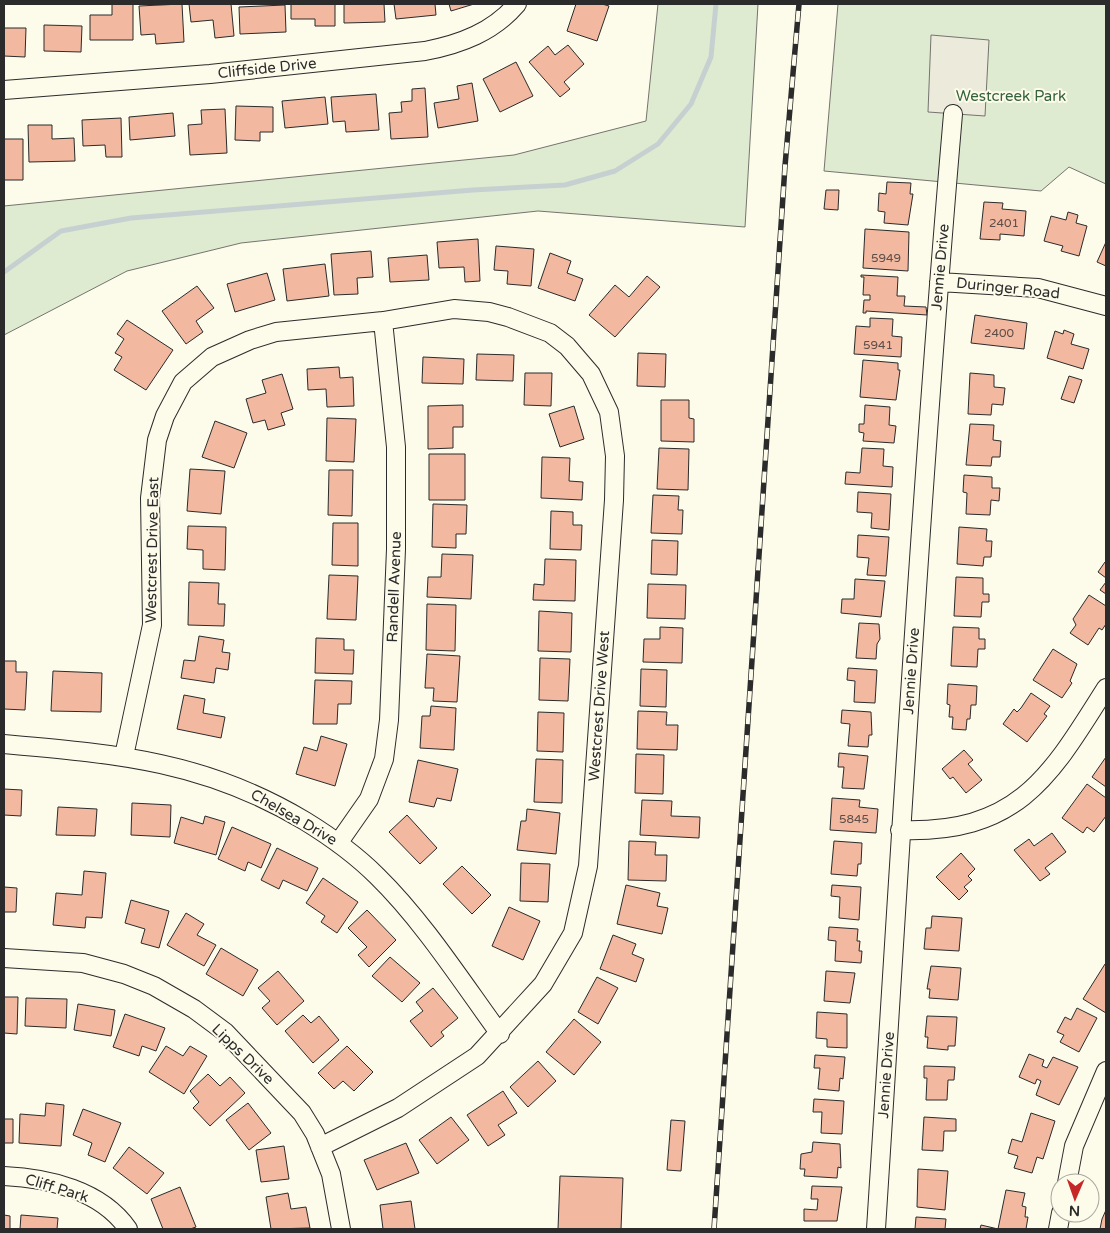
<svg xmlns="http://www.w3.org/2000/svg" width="1110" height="1233" font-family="'Varela Round',sans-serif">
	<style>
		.green { fill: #deebd1; stroke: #74746e }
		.parking { fill: #eceadb; stroke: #74746e }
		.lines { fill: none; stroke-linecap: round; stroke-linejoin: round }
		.stream { stroke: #c7d0d0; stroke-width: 5 }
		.building { fill: #f2b8a0; stroke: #2b2b2b }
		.minor-casing { stroke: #2b2b2b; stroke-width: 20 }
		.minor { stroke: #fdfbea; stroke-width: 18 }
		.rail-casing { stroke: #2b2b2b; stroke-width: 5.5 }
		.rail { stroke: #fdfbea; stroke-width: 4; stroke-dasharray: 11; stroke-linecap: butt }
		.labels { text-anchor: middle; stroke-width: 4; stroke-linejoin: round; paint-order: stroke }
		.number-label { font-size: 12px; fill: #5d4e48 }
		.street-label { font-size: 15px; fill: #2b2b2b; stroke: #fdfbea }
		.park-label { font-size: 15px; fill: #34623c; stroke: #fdfbea }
	</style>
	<rect width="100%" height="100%" fill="#fdfbea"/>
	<path class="green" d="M658 4H758L745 227 538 211 241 243 127 271 4 335V206L514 155 646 121Z
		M838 4H1106V184L1069 167 1041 191 824 171Z"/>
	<path class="parking" d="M931 35 989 40 985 116 928 112Z"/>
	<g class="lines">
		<path class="stream" d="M4 272 61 231 131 218 473 190 565 185 615 171 658 144 691 104 711 57 716 4"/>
	</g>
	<path class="building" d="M112 4H133V40H90V15H112Z
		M182 4 184 42 156 44 155 34 141 35 139 6Z
		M189 4H231L234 36 215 38 213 20 191 22Z
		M291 4H335V26H315V19H291Z
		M344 4H384L385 22 344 23Z
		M394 4H435L436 15 396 19Z
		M449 4H474L451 11Z
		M576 4H602L609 6 597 41 567 31Z
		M285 5 286 32 240 34 239 7Z
		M44 25 82 26 81 52 44 51Z
		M4 28H26L25 57 4 56Z
		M568 45 584 64 564 82 570 89 560 97 529 62 548 46 555 55Z
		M516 62 533 96 500 112 483 79Z
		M472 83 478 121 438 128 434 103 459 99 457 86Z
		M425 88 428 137 391 139 389 113 402 112 401 102 412 101V89Z
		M376 94 379 130 346 132 345 121 333 122 331 97Z
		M325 97 328 124 285 128 282 101Z
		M236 106 273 107V132H260V141L235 140Z
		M225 109 227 153 190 155 188 125 202 124 201 110Z
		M173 113 175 136 130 140 129 117Z
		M121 118 122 157H106L105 145 83 146 82 120Z
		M28 125H52V139L74 138 75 161 29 162Z
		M4 139H23V180H4Z
		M887 182 911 183 910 194H913L908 225 884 223 885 212 878 211 879 193 886 194Z
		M826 190H839L838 210 824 209Z
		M984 202 1003 203 1002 209 1026 211 1024 236 1000 234V240L980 239Z
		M1068 212 1078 215 1076 223 1087 226 1079 256 1061 251 1063 246 1044 241 1051 216 1066 220Z
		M865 229 909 232 908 271 863 268Z
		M478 239 480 281 465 282 464 267 439 268 437 242Z
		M1106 242V266L1097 262Z
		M496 246 534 249 531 286 507 284 508 271 494 270Z
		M371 251 373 277 357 278 358 294 334 295 331 254Z
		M550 253 571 261 567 273 583 279 575 301 538 288Z
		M427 255 429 280 390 282 388 258Z
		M325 264 329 296 287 301 283 269Z
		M267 273 275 300 235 312 227 284Z
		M861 275 898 277 897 296H905L904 306 926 307 927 315 866 311V313H863L864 300H870V295H863L864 277H861Z
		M647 276 660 287 615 337 589 315 615 285 629 297Z
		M197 286 214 308 196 321 203 332 186 344 162 311Z
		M975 315 1027 323 1024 349 971 343Z
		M870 318 893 319 892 336 902 337 901 357 854 354 856 326 870 327Z
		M127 320 173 350 146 390 114 370 122 357 115 353 124 339 117 334Z
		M1064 330 1074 334 1071 344 1089 349 1083 369 1047 358 1055 331 1063 334Z
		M638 353 666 354 665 387 637 386Z
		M477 354 514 355 513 381 476 380Z
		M423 357 464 359 463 384 422 383Z
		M863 360 898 363V370H900L896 400 860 397Z
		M339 367 340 378 353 377 354 406 327 407 326 389 308 390 307 369Z
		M525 373H552L551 406 524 405Z
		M970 373 994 375V387L1005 388 1003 405 992 404 991 415 968 414Z
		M282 374 293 409 281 413 285 425 268 430 265 420 253 423 246 399 266 393 262 380Z
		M1069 376 1082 380 1074 403 1061 399Z
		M661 400H689V418L694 419V442L661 441Z
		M463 405V427H453V448L428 449V406Z
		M865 405 890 407 889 425 896 426 894 443 863 441 864 433 859 432V424H864Z
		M574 406 584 439 560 447 549 414Z
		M327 418 356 419 354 462 326 461Z
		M215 421 247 433 234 468 202 457Z
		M970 424 994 425 993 440 1001 441 1000 457H992L991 466 966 465Z
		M659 448 689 449 688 490 657 489Z
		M862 448 884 449 883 466 893 467 892 487 845 484 846 472 860 473Z
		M429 454H465V500H429Z
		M542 457 570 458 569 481 583 482 582 500 541 498Z
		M190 469 225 471 221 514 187 511Z
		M329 470H353L352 516 328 515Z
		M964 475 992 477V488H1000L999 501 991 500 990 515 966 514 967 493 963 492Z
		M858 492 891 494 889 530 871 528 872 513 857 512Z
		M653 495 679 496 678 510H683L682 534 651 533Z
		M433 504 467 505 466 534H456V548L432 547Z
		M551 511 573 512V525H582L581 550 550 549Z
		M333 523H358V566L332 565Z
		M188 526 226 527 225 570 203 569V550L187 549Z
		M959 527 987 529 986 541H992L991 557H984L983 566 957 564Z
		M858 535 889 537 886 576 867 575 869 558 857 557Z
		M652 540 678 541 677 575 651 574Z
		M442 554 473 555 471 599 427 597 428 577H441Z
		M545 559 576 560 575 601 533 600 534 584 544 585Z
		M1105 562 1106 563V578L1098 572Z
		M329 575 358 576 356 620 327 619Z
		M956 577 983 578V594H989V602H982L981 617 954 616Z
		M855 579 885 581 881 617 841 613 842 599H854Z
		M189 582 219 583 218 604H225L224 626 188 625Z
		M1106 582V594L1100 590Z
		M648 584 686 585 685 619 647 618Z
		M1089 595 1106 606V624L1102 630 1099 628 1088 645 1070 633 1076 625 1073 619Z
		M427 604 456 605 455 651 426 650Z
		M539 611 572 613 571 652 538 651Z
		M859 623 879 624 880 639 877 644 876 659 856 658Z
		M660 627 683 628 682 663 643 662 644 639H660Z
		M953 627 979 628V639H985V649H978L977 667 951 666Z
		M199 636 224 640 222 652 230 653 228 670 216 668 214 683 181 678 184 660 195 661Z
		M316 638 344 639V650H354L353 674 315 673Z
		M1053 649 1077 664 1070 681 1072 683 1062 698 1033 680Z
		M427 654 460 656 457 702 433 701 434 688H425Z
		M540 658 570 659 568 701 539 700Z
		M4 661H16V672H27L25 710 4 709Z
		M848 668 877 670 875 703 854 702 855 681 847 680Z
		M641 669 667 670 666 707 640 706Z
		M53 671 102 673 101 712 51 711Z
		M315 680 352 681 351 704H338L337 724H313Z
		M948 684 977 686 976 705H971L970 719H967L966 730 952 729 953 717H949L950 705 947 704Z
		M1031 693 1050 706 1044 714 1047 716 1027 742 1003 724 1014 709 1017 712 1021 708Z
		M184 695 205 699 203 713 225 717 221 738 177 729Z
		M431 706 456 708 454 750 420 748 422 716H430Z
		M842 710 871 712 872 735H869L868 747 848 746 850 724 841 723Z
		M638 711 667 712 666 725H678L677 750 637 749Z
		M538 712 564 713 563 752 537 751Z
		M321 736 347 744 335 786 296 774 304 747 317 751Z
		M964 750 973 760 968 764 982 780 966 793 953 777 950 779 942 769Z
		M839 753 868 756 864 789 842 788 844 767H838Z
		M636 754 664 755 663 794 635 793Z
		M1106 757V787L1092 777Z
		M536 759 563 760 562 803 534 802Z
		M418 760 458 769 451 801 437 798 434 807 409 802Z
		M1087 784 1106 798V816L1094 832 1087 827 1083 833 1062 818Z
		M4 789 22 790 21 816 4 815Z
		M832 798 860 800 859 807 878 809 876 833 830 830Z
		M642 800 672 801 671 816 700 817 699 838 640 835Z
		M132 803 171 805 170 837 131 835Z
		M58 807 97 809 95 836 56 835Z
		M527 809 560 813 556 854 517 850 521 821H526Z
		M407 815 437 848 420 864 389 832Z
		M205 816 225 822 216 855 174 843 181 817 203 824Z
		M232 827 271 844 261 868 248 862 245 871 218 859Z
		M1052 833 1066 852 1045 868 1050 874 1040 881 1014 850 1029 839 1034 846Z
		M629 841 656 842 655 855H667L666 881 628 880Z
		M834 841 862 843 861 864H858L857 876 831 874Z
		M277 848 318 868 307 891 283 880 279 889 261 880Z
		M961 853 975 869 968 876 972 880 964 887 968 891 959 900 936 877Z
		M521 863 550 864 548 902 520 901Z
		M462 866 491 895 472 914 443 884Z
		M84 871 106 873 102 918 86 917 85 928 53 925 56 893 82 895Z
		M323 878 358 902 337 933 321 922 325 916 306 903Z
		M626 885 660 893 657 906 668 908 662 934 617 924Z
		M832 885 861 887 859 920 839 918 840 897 831 896Z
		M4 887 17 888 16 912H4Z
		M131 900 169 911 159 948 141 943 145 929 125 923Z
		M509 907 540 921 523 960 492 946Z
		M367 910 396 940 369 967 358 955 367 947 348 928Z
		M186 913 204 924 197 935 216 945 204 966 167 945Z
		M932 916 962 918 959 951 924 949 926 928H931Z
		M829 927 858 929 857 941H860L859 951H862L861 963 835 961 836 941 828 940Z
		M613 935 636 944 632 954 644 959 636 982 600 969Z
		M221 948 258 970 243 996 206 974Z
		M390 957 420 983 402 1002 372 976Z
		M1105 964 1106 965V1013L1083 999Z
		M931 966 961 968 958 1000 929 998 930 989H927Z
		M278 971 304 1001 277 1025 262 1008 270 1001 258 988Z
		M826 971 855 973 850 1003 824 1001Z
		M597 977 618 988 598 1024 578 1012Z
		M433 988 458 1018 441 1032 444 1036 431 1047 410 1021 423 1011 416 1002Z
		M4 997H18L17 1034 4 1033Z
		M26 998 67 999 66 1028 25 1026Z
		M78 1004 115 1010 111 1036 74 1030Z
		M1077 1008 1097 1018 1079 1052 1060 1042 1064 1035 1057 1032 1065 1017 1071 1020Z
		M817 1012 847 1014V1048L827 1047V1039L816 1038Z
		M125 1014 165 1028 156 1051 142 1046 139 1056 113 1047Z
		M303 1015 311 1023 319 1016 339 1040 313 1063 285 1031Z
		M927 1016 957 1017 955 1046H948V1050L927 1048 928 1037H925Z
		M574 1019 601 1042 574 1075 546 1052Z
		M166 1046 183 1056 190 1046 207 1056 184 1094 149 1072Z
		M347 1046 373 1072 354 1091 343 1081 334 1089 318 1073Z
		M1029 1054 1044 1060 1042 1066 1047 1068 1053 1057 1078 1067 1059 1105 1036 1095 1041 1081 1037 1079 1035 1084 1019 1077Z
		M815 1055 845 1057 843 1079 840 1078 839 1091 818 1089 820 1068H814Z
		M538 1061 556 1081 528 1107 510 1087Z
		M924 1066 955 1067 954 1080H948L947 1100H926L927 1078H924Z
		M208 1074 220 1086 230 1077 245 1093 210 1126 193 1108 199 1102 190 1091Z
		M503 1091 517 1113 498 1125 505 1135 488 1146 467 1115Z
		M814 1099 844 1101 842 1134 821 1133 822 1112H813Z
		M46 1103 64 1105 61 1146 19 1143 20 1114 45 1116Z
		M248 1103 271 1133 249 1150 226 1120Z
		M83 1109 121 1123 105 1162 88 1155 92 1143 73 1135Z
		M1031 1113 1055 1121 1043 1159 1037 1157 1032 1173 1014 1168 1018 1156 1008 1153 1012 1139 1022 1142Z
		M451 1117 469 1140 437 1164 419 1140Z
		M924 1117 956 1119V1131H944L943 1151 922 1150Z
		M4 1119H13V1143H4Z
		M671 1120 685 1121 681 1171 667 1170Z
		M813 1142 840 1144 841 1168 838 1167 837 1178 804 1176 805 1169H800L801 1154 812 1152Z
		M406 1143 419 1173 377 1190 364 1160Z
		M284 1146 289 1179 261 1182 256 1150Z
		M129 1147 164 1173 147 1194 113 1168Z
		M918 1169 948 1171 945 1210 917 1207Z
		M560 1176 623 1178 621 1229H558Z
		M812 1186 842 1187 837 1221H804V1209L817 1210 818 1199H811Z
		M180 1187 196 1227 190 1229H163L151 1199Z
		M1006 1190 1025 1193 1022 1206 1026 1207 1025 1217H1028L1026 1229H980L981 1225 998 1229Z
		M288 1193 291 1209 306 1207 310 1228 271 1229 266 1197Z
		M411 1201 415 1229H383L380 1205Z
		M1106 1210V1229H1100L1102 1219Z
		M4 1215 10 1216V1229H4Z
		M21 1215 58 1218 57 1229H20Z
		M916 1217 946 1219 945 1229H912H915Z"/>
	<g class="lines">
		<defs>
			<path id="minor" d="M4 90 210 74 425 51C461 44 493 32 517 4
				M939 282 1038 288 1106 306
				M4 744C117 754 205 761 305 821 331 837 355 854 377 876 423 921 462 982 500 1034
				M124 756 152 625 150 498 157 440 165 416 183 382 212 357 250 340 276 332 383 321 454 309 489 312 508 317 550 333 567 346 591 374 609 412 615 456 614 500 588 866 573 933 543 984 477 1056 398 1108 320 1147
				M900 830C1018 834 1050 777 1106 688
				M339 842 369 799 384 759 389 720 396 549V447L383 321
				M4 958 83 963 124 974 154 986 194 1009 225 1032 302 1113 315 1134 331 1174 341 1229
				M4 1176C48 1178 101 1190 128 1229
				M1067 1183 1074 1146 1106 1071
				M876 1229C900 857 921 485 953 114
				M1058 1229 1061 1213"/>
		</defs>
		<use href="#minor" class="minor-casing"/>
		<use href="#minor" class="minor"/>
		<defs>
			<path id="rail" d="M714 1229 785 166 799 4"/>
		</defs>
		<use href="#rail" class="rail-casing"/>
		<use href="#rail" class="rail"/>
	</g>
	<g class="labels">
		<g class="number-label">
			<text x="1004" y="227">2401</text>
			<text x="886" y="262">5949</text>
			<text x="999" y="337">2400</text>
			<text x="878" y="349">5941</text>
			<text x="854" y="823">5845</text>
		</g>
		<g class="street-label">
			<text transform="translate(267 68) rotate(-6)" y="5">Cliffside Drive</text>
			<text transform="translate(940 267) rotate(-85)" y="5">Jennie Drive</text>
			<text transform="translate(1008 288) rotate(6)" y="5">Duringer Road</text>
			<text transform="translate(152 550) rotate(-89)" y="5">Westcrest Drive East</text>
			<text transform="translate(394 587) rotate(-88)" y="5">Randell Avenue</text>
			<text transform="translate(911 671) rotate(-86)" y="5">Jennie Drive</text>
			<text transform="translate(599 706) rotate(-86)" y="5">Westcrest Drive West</text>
			<text transform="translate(294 817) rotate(30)" y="5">Chelsea Drive</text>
			<text transform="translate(243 1054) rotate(44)" y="5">Lipps Drive</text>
			<text transform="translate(886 1075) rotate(-86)" y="5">Jennie Drive</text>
			<text transform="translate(57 1188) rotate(17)" y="5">Cliff Park</text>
		</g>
		<g class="park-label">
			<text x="1011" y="101">Westcreek Park</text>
		</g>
	</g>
	<rect width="1110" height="1233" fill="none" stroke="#2b2b2b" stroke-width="10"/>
	<g transform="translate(1075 1198) rotate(182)"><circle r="24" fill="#fdfbea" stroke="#a9a89e"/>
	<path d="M0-4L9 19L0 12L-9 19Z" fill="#c62828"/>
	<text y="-8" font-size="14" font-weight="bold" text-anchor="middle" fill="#2b2b2b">N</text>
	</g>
</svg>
